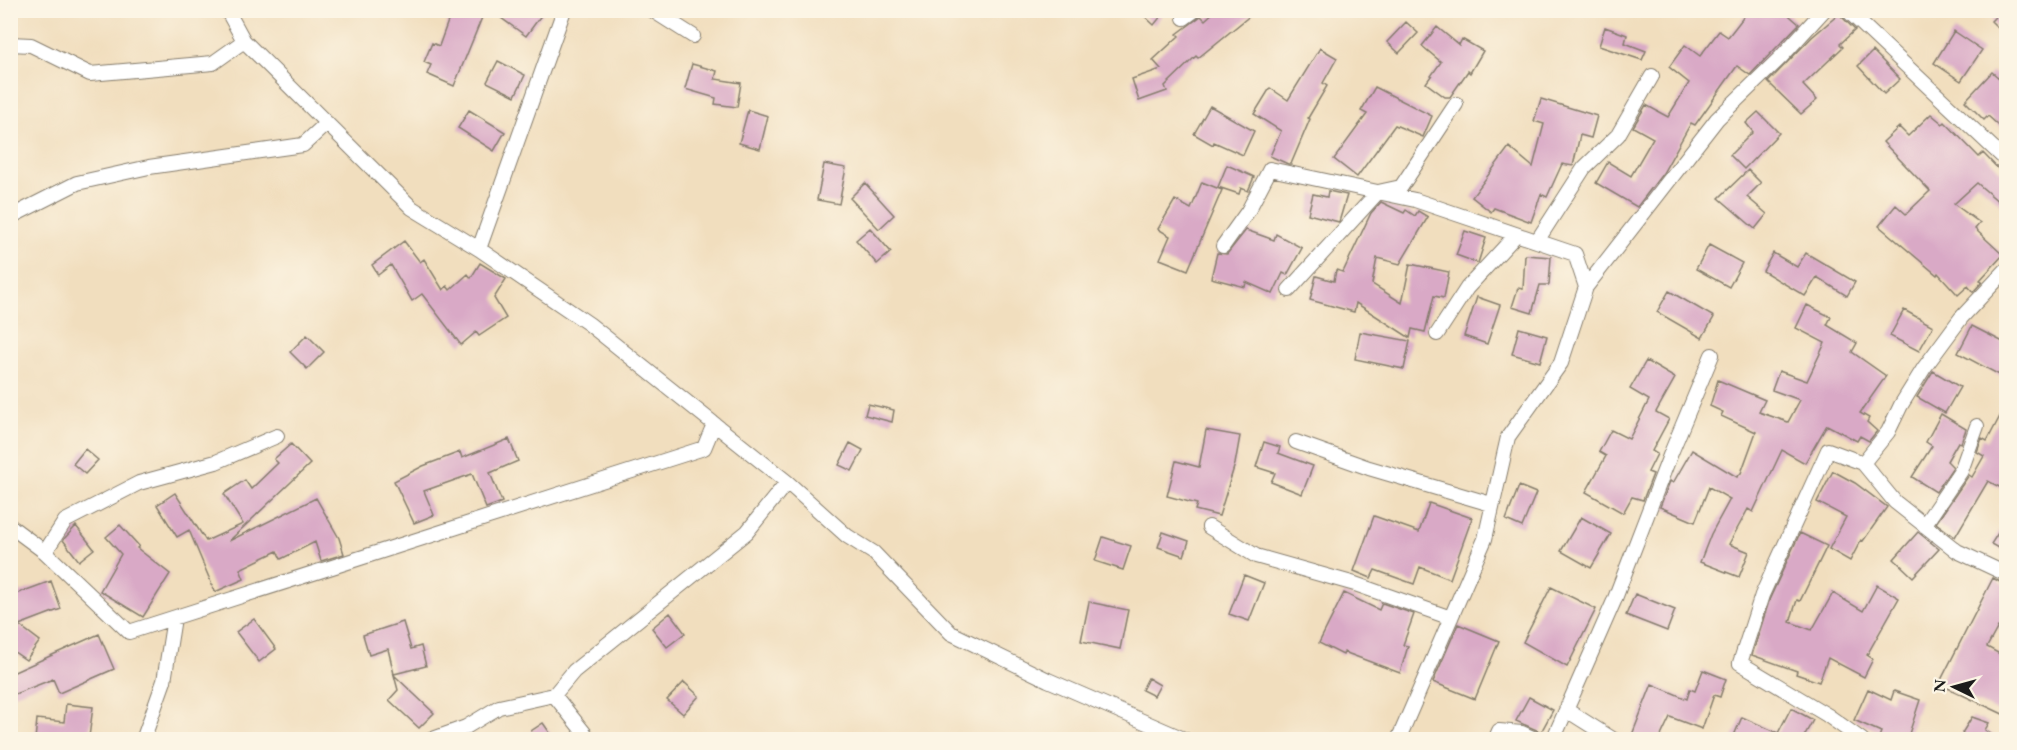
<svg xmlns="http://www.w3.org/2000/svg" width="2017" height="750" font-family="'EB Garamond',serif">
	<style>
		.building { fill: #d9a9c6 }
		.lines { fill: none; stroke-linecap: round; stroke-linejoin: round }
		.street-casing { stroke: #867d6d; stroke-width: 16 }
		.street { stroke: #fff; stroke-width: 14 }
	</style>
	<rect width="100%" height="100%" fill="#fcf5e5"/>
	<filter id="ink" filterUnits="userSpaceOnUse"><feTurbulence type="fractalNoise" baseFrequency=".0167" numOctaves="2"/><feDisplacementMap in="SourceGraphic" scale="12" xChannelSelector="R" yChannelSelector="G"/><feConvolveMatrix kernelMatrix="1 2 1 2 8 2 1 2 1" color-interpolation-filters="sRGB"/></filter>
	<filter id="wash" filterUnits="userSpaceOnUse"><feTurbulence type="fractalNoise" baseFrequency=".008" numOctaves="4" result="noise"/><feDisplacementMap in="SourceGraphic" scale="24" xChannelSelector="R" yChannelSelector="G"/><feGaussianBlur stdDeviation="1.35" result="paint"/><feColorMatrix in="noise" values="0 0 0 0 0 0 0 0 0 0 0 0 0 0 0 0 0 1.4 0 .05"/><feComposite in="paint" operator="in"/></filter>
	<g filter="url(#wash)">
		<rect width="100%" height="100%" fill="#f1debe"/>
		<g id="blocks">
			<path class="building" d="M452 10H485L454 86 427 74 431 65 424 62 432 43 439 46Z
				M490 10H545L526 36Z
				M1138 10H1166L1154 25Z
				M1216 10H1257L1198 58 1196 56 1165 86 1167 91 1139 101 1132 79 1161 69 1153 60 1179 36 1177 34 1201 16 1205 20Z
				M1749 10H1783L1799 24 1750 75 1737 66 1695 125 1691 123 1663 173 1637 207 1596 183 1608 162 1631 176 1653 138 1633 127 1646 105 1668 117 1689 83 1669 67 1685 45 1700 56 1719 31 1728 37Z
				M2002 10H2007V37L1991 21Z
				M1839 14 1855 30 1840 44 1843 47 1803 85 1817 100 1801 114 1768 82 1812 37Z
				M1406 22 1418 33 1399 53 1387 42Z
				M1437 27 1459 45 1462 39 1483 51 1470 73 1468 71 1450 97H1445L1426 83 1441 62 1422 46Z
				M1605 27 1627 35 1625 43 1646 51 1642 60 1599 46Z
				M1954 31 1982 50 1961 81 1934 63Z
				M1320 48 1337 58 1323 83 1327 86 1308 118 1310 119 1291 164H1288L1270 156 1281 131 1254 114 1270 88 1288 100Z
				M1873 51 1900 79 1884 94 1858 66Z
				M498 61 525 75 515 96 487 82Z
				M692 64 717 71 715 79 741 83 737 107 715 104 716 98 685 89Z
				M1992 72 2007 85V133L1988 116 1984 120 1965 101Z
				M1375 87 1432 116 1423 137 1395 125 1357 177 1334 159 1367 114 1361 111Z
				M1541 99 1597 116 1591 138 1580 135 1573 166 1562 164 1547 197 1541 194 1531 222 1494 208 1491 212 1472 197 1509 147 1533 167 1544 124 1534 121Z
				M1210 106 1254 131 1243 155 1214 142 1213 145 1194 134Z
				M469 110 505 132 494 151 458 128Z
				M748 110 768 116 760 149 739 143Z
				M1758 112 1779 133 1744 169 1730 155 1753 132 1746 123Z
				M1931 114 1943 124 1945 122 1979 157 1983 153 2007 178V209L1977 183 1954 204 1980 223 1975 229 2003 255 1980 280 1982 282 1973 292 1968 286 1958 295 1938 273 1937 275 1879 226 1896 205 1906 214 1930 191 1883 142 1899 127 1908 136Z
				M824 164 846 168 839 204 817 200Z
				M1227 165 1254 177 1248 191 1241 188 1239 194 1218 187Z
				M1748 170 1761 183 1747 197 1767 214 1755 229 1719 198Z
				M1202 182 1222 190 1188 270 1160 259 1170 236 1158 229 1175 200 1191 209Z
				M865 183 894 215 879 229 850 198Z
				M1328 191 1347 195 1339 222 1308 214 1313 194 1327 197Z
				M1381 202 1404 213 1406 210 1415 216 1418 211 1428 217 1400 264 1377 258 1372 284 1402 303 1410 264 1449 272 1444 298 1434 296 1425 332 1412 329 1410 338 1356 303 1354 312 1310 300 1316 276 1334 281 1336 270 1343 272 1371 213Z
				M870 228 891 252 877 264 856 240Z
				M1246 230 1274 240 1276 234 1302 248 1287 275 1283 273 1273 294 1246 282 1245 287 1211 278 1217 253 1227 254Z
				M1465 231 1486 238 1478 263 1456 255Z
				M404 241 420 262 424 259 443 290 447 286 450 290 468 274 471 278 480 263 506 279 494 298 506 318 479 336 476 332 461 345 422 294 412 301 391 265 378 275 372 265Z
				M1709 245 1742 263 1729 287 1696 269Z
				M1773 253 1797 267 1806 253 1855 282 1847 296 1817 277 1805 296 1763 271Z
				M1525 255 1551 257 1549 285H1540L1532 313 1512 307 1518 288 1523 289Z
				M1669 291 1714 317 1702 338 1657 312Z
				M1477 297 1500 305 1487 344 1464 336Z
				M1807 305 1831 317 1827 325 1857 343 1852 352 1886 376 1860 413 1869 418 1867 422 1877 431 1869 441 1860 436 1857 441 1827 425 1805 463 1782 450 1753 512 1748 509 1729 544 1749 552 1739 577 1700 562 1711 534 1730 499 1709 487 1695 522 1660 507 1670 481 1673 483 1692 450 1737 477 1741 473 1756 432 1721 416 1723 412 1710 406 1718 380 1765 400 1759 412 1788 422 1800 400 1772 390 1779 371 1807 381 1825 343 1796 328Z
				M1904 310 1933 326 1919 351 1890 336Z
				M1972 326 2007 344V379L1958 353Z
				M1519 328 1547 336 1540 362 1512 354Z
				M1360 332 1410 341 1404 369 1355 359Z
				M307 335 324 352 307 369 290 352Z
				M1646 361 1675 378 1656 412 1669 419 1652 451 1657 454 1648 472 1653 474 1643 500 1632 497 1623 513 1586 492 1606 456 1599 452 1611 430 1629 439 1649 400 1630 389Z
				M1933 371 1960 387 1945 413 1917 397Z
				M2007 403V491L1988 481 1955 537 1936 523 1969 475 1972 477 1984 456 1977 452 1982 438 1987 441Z
				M868 404 894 410 892 422 865 415Z
				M1941 414 1966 429 1961 443 1958 442 1947 461 1953 467 1936 492 1912 477 1932 446 1926 442Z
				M1206 430 1240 436 1235 464 1219 516 1195 510 1197 504 1167 496 1176 461 1199 467Z
				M509 439 518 461 490 473 502 502 486 508 472 474 424 491 434 515 414 523 394 481 423 466 460 452 462 458Z
				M1264 442 1280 447 1278 453 1313 466 1302 494 1271 482 1275 473 1256 467Z
				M850 443 863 450 852 471 839 465Z
				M291 444 310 464 229 541 316 498 339 538 344 554 321 561 315 542 281 559 277 551 240 569 244 579 215 592 189 530 177 537 157 505 175 493 206 541 243 524 224 494 245 480 251 489 278 463 274 459Z
				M85 449 98 460 85 474 73 464Z
				M1833 471 1855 483 1887 507 1863 541 1861 540 1850 561 1829 549 1846 517 1817 502Z
				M1519 486 1536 493 1522 527 1506 520Z
				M1429 503 1472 518 1450 579 1420 567 1414 584 1375 570 1371 578 1354 571 1374 516 1419 532Z
				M1581 517 1611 534 1591 568 1561 551Z
				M2007 519V553L1991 544Z
				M120 525 139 546 137 548 170 574 143 617 100 591 121 554 106 537Z
				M76 526 94 549 79 561 63 540Z
				M1163 532 1189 541 1184 556 1158 547Z
				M1918 532 1939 549 1913 577 1894 559Z
				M1800 533 1827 546 1800 601 1797 600 1790 622 1812 630 1833 593 1863 611 1877 585 1899 598 1867 655 1873 659 1864 677 1828 658 1819 682 1796 674 1797 671 1752 655 1770 598Z
				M1103 537 1131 546 1123 570 1095 561Z
				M1244 575 1264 583 1249 621 1229 614Z
				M1993 578 2007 586V632L1998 627 1987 647 2007 658V716L1939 684Z
				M51 581 61 609 19 625 40 641 26 660 10 649V596Z
				M1551 587 1596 609 1567 667 1523 642Z
				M1344 593 1379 610 1382 603 1414 614 1403 645 1408 646 1400 673 1344 652 1343 655 1319 643Z
				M1635 594 1675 610 1667 631 1626 615Z
				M1089 602 1128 610 1120 649 1081 641Z
				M670 613 685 633 667 647 652 628Z
				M254 619 276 649 259 662 236 632Z
				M403 622 411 649 421 646 426 666 394 674 388 649 369 655 363 635Z
				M1458 624 1499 641 1475 699 1433 682Z
				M99 634 114 669 59 693 53 679 10 696V674Z
				M1703 670 1726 679 1720 697 1714 695 1702 729 1670 717 1659 740H1630L1652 684 1687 699 1690 689 1695 691Z
				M394 675 434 713 419 728 389 700 398 690Z
				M1148 678 1160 685 1154 696 1142 690Z
				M684 682 699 696 683 714 667 700Z
				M1868 689 1891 700 1894 691 1920 700 1907 740H1878L1881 732 1854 720Z
				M1529 697 1553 710 1541 732 1516 721Z
				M66 704 93 707 89 737 80 736V740L57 737V740H35L37 719 64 722Z
				M1791 708 1813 720 1802 740H1732L1742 717 1778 733Z
				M1972 717 1989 723 1985 730 2000 740H1972L1962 733Z
				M543 723 555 740H536L531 731Z"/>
		</g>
	</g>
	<g filter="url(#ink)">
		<use href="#blocks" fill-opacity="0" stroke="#867d6d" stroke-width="1.5"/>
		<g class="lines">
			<defs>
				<path id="street" d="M227 10 244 41 412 208 479 249 589 324 787 482 847 536 874 553 951 633 1048 680 1186 740
					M652 10 693 36
					M1847 10 2006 160
					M1184 18 1195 10
					M10 44 31 45 90 74 213 63 244 41
					M10 217 77 183 149 167 303 145 327 123
					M1537 241 1584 168 1618 135 1652 76
					M1223 246 1248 211 1270 169 1415 200 1575 254 1586 287 1561 363 1508 437 1485 539 1398 740
					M479 249 564 10
					M2006 270 1961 318 1924 368 1901 405 1888 432 1863 463 1895 502 1957 551 2006 574
					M1586 287 1717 119 1781 57 1824 10
					M1289 290 1378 192 1401 187 1456 104
					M1437 334 1467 288 1515 236
					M1296 442 1369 468 1491 504
					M1925 524 1961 471 1977 426
					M10 526 45 552 129 632 704 448 714 424
					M1209 527 1256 556 1355 584 1451 618
					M45 552 65 521 139 483 216 462 277 436
					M554 695 590 740
					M1568 711 1614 740
					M143 740 164 681 174 618
					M430 740 466 727 499 707 554 695 574 671 747 532 787 482
					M1495 740 1499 731 1522 733 1537 740
					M1553 740 1614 601 1671 453 1712 355
					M1862 740 1827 715 1740 663 1762 595 1828 450 1863 463"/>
			</defs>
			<use href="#street" class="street-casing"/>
			<use href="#street" class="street"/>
		</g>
	</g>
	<rect width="2017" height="750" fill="none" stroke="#fcf5e5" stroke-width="36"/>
	<g transform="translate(1954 687) rotate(275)" stroke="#fcf5e5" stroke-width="4.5" paint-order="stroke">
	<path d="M0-4.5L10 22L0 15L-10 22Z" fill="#1c1c1c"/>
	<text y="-9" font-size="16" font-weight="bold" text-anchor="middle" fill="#1c1c1c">N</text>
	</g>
</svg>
